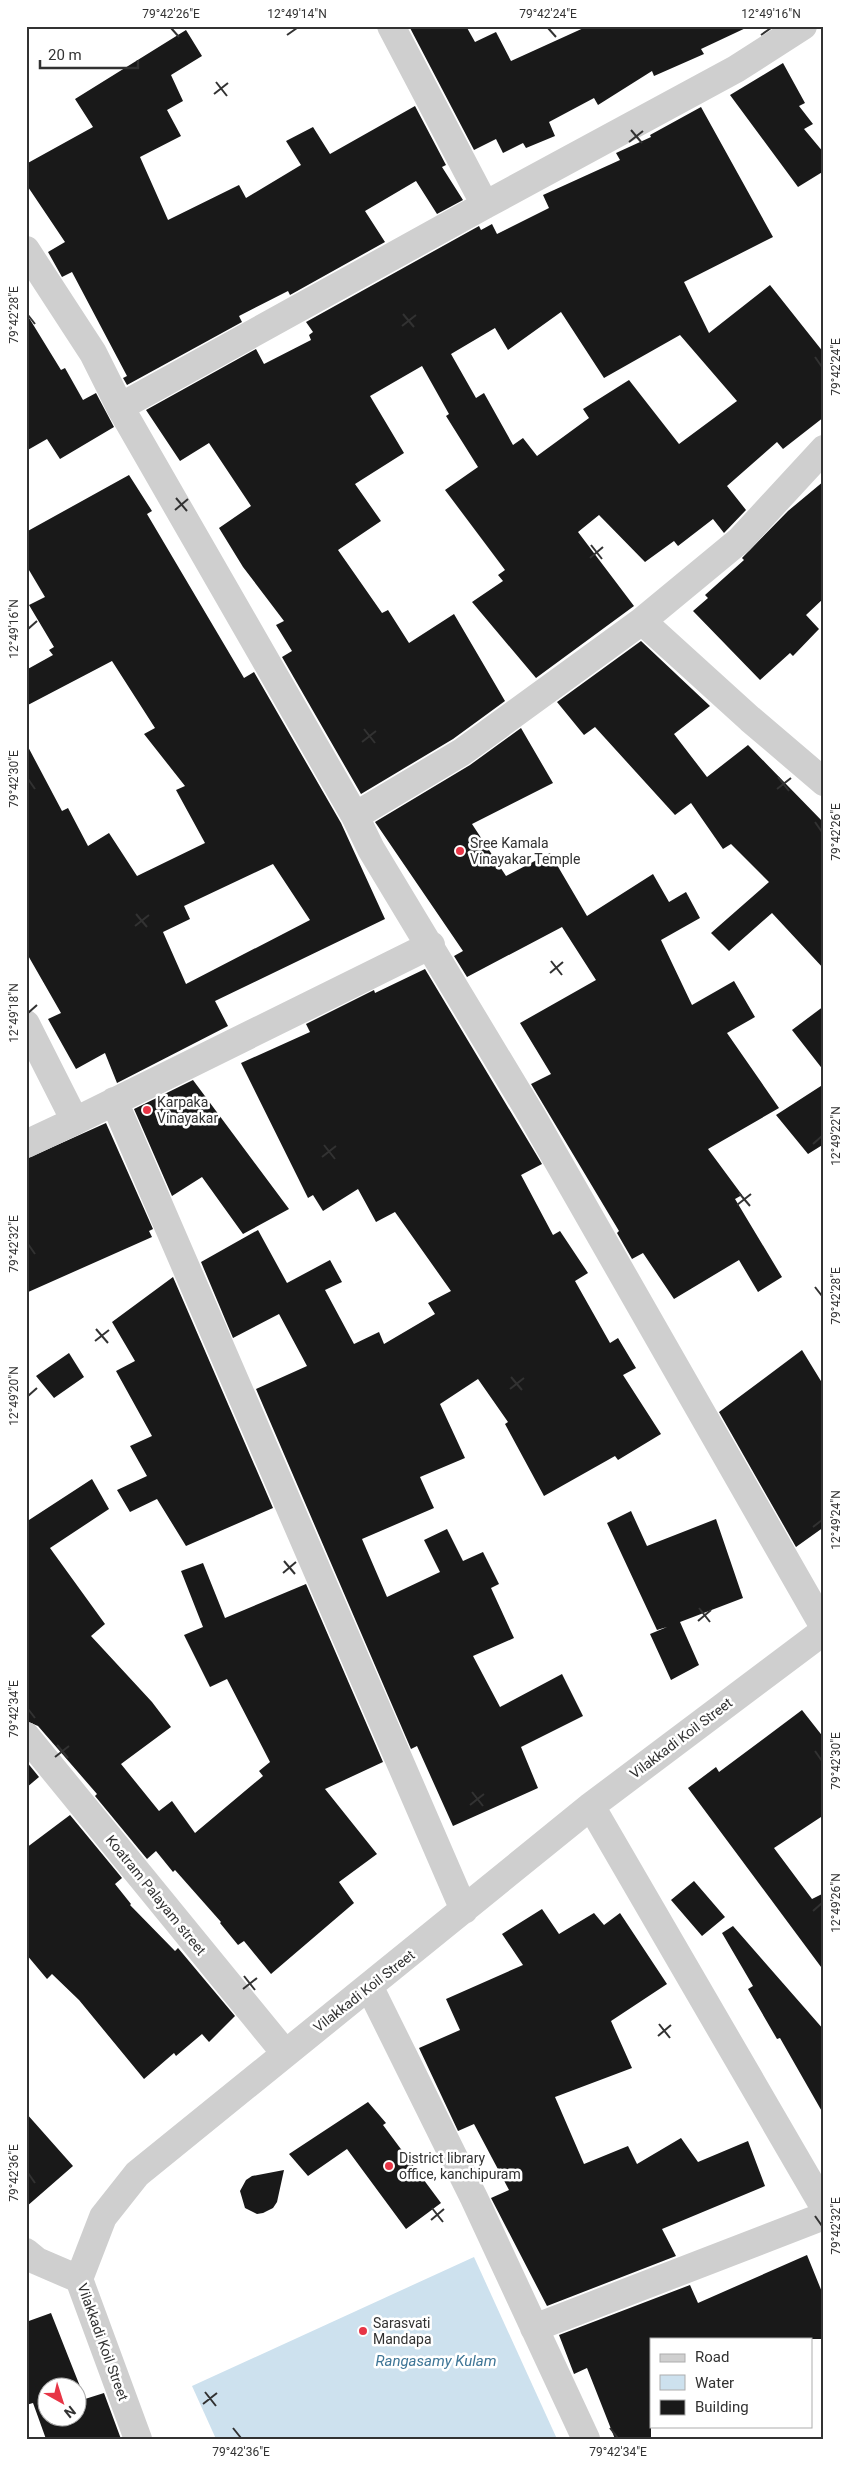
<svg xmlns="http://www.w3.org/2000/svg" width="850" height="2465" font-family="Roboto,sans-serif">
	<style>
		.water { fill: #cde1ee }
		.building { fill: #191919; fill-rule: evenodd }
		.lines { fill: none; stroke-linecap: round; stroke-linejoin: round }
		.minor { stroke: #cfcfcf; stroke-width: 28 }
		.ticks { fill: none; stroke: #323232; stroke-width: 2 }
		.poi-dot { fill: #e73546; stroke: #fff; stroke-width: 2 }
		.labels { text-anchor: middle; stroke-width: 5; stroke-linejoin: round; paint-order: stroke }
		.poi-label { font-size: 14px; fill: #323232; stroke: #fff; text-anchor: start }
		.street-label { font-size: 14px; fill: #323232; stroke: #fff }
		.water-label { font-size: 15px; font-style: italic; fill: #3e7596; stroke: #fff }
		.neatline { fill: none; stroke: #323232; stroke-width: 2 }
		.ticks-label { font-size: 12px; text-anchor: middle; fill: #323232 }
	</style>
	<rect width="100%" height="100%" fill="#fff"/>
	<path class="water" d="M474 2257 557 2439H216L192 2386Z"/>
	<path class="building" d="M409 26H466L475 42 496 32 511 61 588 26H750L701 49 704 54 654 76 652 71 598 105 594 98 549 122 555 136 526 148 523 143 503 153 496 139 474 150Z
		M186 30 202 56 171 75 183 101 167 110 181 136 140 157 168 220 239 185 246 198 301 165 286 141 313 127 330 154 415 106 446 165 442 167 463 200 437 214 416 181 365 211 385 242 290 295 288 291 239 316 242 322 127 385 123 378 127 376 72 272 62 277 48 252 65 242 26 184V164L93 127 75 99Z
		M783 63 805 103 799 106 813 124 804 129 824 153V171L798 187 730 95Z
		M701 107 773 237 684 282 709 333 770 285 824 353V417L783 449 777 442 727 486 746 510 724 533 713 519 678 546 674 541 645 562 599 515 578 532 634 606 536 678 472 602 503 581 498 575 505 570 445 490 478 467 446 416 449 414 422 366 370 396 404 453 355 484 381 521 338 550 382 613 388 610 409 643 454 614 505 701 453 739 361 794 282 657 292 651 276 625 284 621 243 567 219 528 251 506 209 443 180 461 146 410 256 349 264 364 311 340 309 335 313 332 306 322 479 226 481 230 492 224 497 234 549 208 543 195 620 160 616 153 651 137 650 135ZM561 312 604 378 680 335 737 401 679 444 629 380 583 409 589 418 537 456 523 438 513 445 484 393 476 398 451 354 495 328 508 350Z
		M26 313 61 370 65 368 83 400 96 393 114 427 60 459 47 439 26 451Z
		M129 475 152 511 147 514 244 678 254 672 341 823 385 919 215 1001 228 1026 117 1083 105 1053 76 1069 48 1019 61 1013 26 952V743L62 811 68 808 88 846 109 833 137 876 205 843 176 790 185 786 144 734 155 728 112 661 26 706V670L53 655 49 650 54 647 29 605 45 597 26 565V532ZM273 864 310 920 186 984 163 932 190 919 184 906Z
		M824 481V598L806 615 819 629 793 656 790 653 760 680 693 611 708 598 705 595 744 560 742 558 788 511Z
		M641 641 710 706 674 734 707 777 748 745 824 823V969L772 913 729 951 711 933 769 882 731 844 723 849 691 803 675 815 595 727 584 735 557 702Z
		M521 728 553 783 472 824 506 876 550 853 587 916 653 874 669 902 686 892 700 918 661 940 692 1005 734 981 755 1017 727 1033 779 1108 708 1149 742 1195 735 1199 782 1277 758 1292 739 1260 674 1299 643 1253 632 1259 617 1233 619 1231 531 1084 551 1074 520 1023 596 980 562 927 467 977 454 956 463 951 375 822 470 765Z
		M425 969 542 1164 521 1175 553 1235 560 1231 588 1273 575 1281 610 1343 618 1338 636 1368 623 1375 661 1434 618 1460 615 1456 544 1496 505 1424 508 1422 478 1379 440 1404 465 1458 420 1477 434 1508 362 1539 387 1597 440 1572 424 1540 447 1529 463 1561 483 1552 499 1584 491 1588 514 1638 473 1656 500 1707 562 1674 583 1716 521 1747 538 1788 453 1826 417 1746 411 1749 256 1389 307 1366 279 1314 233 1338 201 1262 258 1230 287 1283 330 1260 342 1282 325 1290 354 1344 379 1332 384 1344 435 1314 428 1303 451 1291 395 1212 376 1222 358 1189 323 1211 313 1195 308 1198 241 1063 310 1032 306 1024 374 990 375 993Z
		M824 1006V1071L792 1030Z
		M193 1080 289 1209 243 1234 202 1177 172 1196 134 1109Z
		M824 1084V1144L808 1154 776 1115Z
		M106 1123 153 1229 149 1231 152 1237 26 1293V1159Z
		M173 1277 273 1508 186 1546 157 1499 130 1512 117 1490 147 1476 130 1446 152 1436 116 1371 135 1361 112 1322Z
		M802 1350 824 1386V1527L796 1547 719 1412Z
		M69 1353 84 1377 54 1398 36 1376Z
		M92 1479 109 1509 50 1548 105 1624 91 1636 152 1702 171 1727 121 1764 159 1811 172 1801 195 1833 263 1776 259 1771 270 1762 227 1679 210 1687 184 1635 203 1627 181 1571 203 1563 225 1618 306 1584 383 1762 325 1789 377 1854 339 1882 354 1903 271 1974 244 1941 238 1945 220 1923 221 1922 175 1870 173 1872 156 1851 147 1859 95 1796 97 1794 38 1726 26 1721V1516L29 1520Z
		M631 1511 647 1546 716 1519 743 1598 680 1622 699 1665 671 1680 650 1634 667 1627 657 1630 607 1523Z
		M802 1710 824 1738V1815L774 1848 812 1899 824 1893V1971L688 1788 716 1767 719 1772Z
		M26 1761 39 1777 26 1788Z
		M70 1815 122 1878 115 1884 131 1904 130 1905 175 1951 178 1948 235 2016 209 2042 202 2034 176 2056 174 2053 144 2079 79 2000 52 1974 47 1979 26 1954V1848Z
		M694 1881 725 1917 702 1936 671 1900Z
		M542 1909 559 1934 594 1913 604 1925 620 1913 667 1984 611 2021 632 2068 555 2097 584 2164 628 2146 637 2164 681 2138 698 2162 748 2141 765 2186 662 2229 676 2256 547 2306 491 2198 509 2190 474 2124 458 2131 419 2048 460 2030 446 1999 523 1965 502 1934Z
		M733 1926 824 2030V2115L780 2038 777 2039 748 1989 753 1986 722 1933Z
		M368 2102 386 2123 383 2125 441 2203 406 2229 347 2149 308 2176 289 2154Z
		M26 2113 73 2166 26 2207Z
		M284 2170 277 2202 273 2208 263 2213 257 2214 245 2208 240 2191 246 2180 252 2176Z
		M807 2255 824 2297V2339H651V2439H615L587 2368 574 2374 559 2335 690 2285 698 2303Z
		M51 2313 85 2399 104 2393 121 2439H46L33 2403 26 2405V2322ZM48 2388H78V2418H48Z"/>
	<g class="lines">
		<path class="minor" d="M391 26 485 205
			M26 250 93 353 120 407 355 816 371 849 532 1116 824 1627
			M120 407 485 205 736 69 803 26
			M642 621 750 719 824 782
			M355 816 462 752 642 621 740 540 824 449
			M26 1024 75 1121 431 945
			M114 1101 464 1910
			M26 1144 75 1121
			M26 1736 285 2053
			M591 1806 824 2207
			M369 1986 474 2198 586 2439
			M26 2252 37 2261 79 2279
			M534 2328 824 2216
			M138 2439 79 2279 103 2217 137 2174 591 1806 824 1631"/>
	</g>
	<path class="ticks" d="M171 28 179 37M548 28 556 37M287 35 297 28M761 35 771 28M216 82 227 96M214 94 228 83M631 130 642 143M629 142 643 131M403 314 414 327M28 315 35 324M402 326 416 315M815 357 822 367M176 498 187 511M175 510 188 499M591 545 602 559M590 558 603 547M28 629 37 621M364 729 375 743M362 742 376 731M778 777 789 791M28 779 35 789M777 789 791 778M815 822 822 832M136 914 147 927M135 926 149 915M551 961 562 975M550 973 563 962M28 1013 37 1005M813 1144 822 1136M324 1145 335 1159M322 1157 336 1146M739 1193 750 1206M737 1205 751 1194M28 1244 35 1254M815 1287 822 1296M96 1329 108 1343M95 1341 109 1330M511 1377 522 1390M510 1389 524 1378M28 1396 37 1388M813 1527 822 1520M284 1561 295 1574M283 1573 296 1562M699 1608 710 1622M698 1621 711 1610M28 1709 35 1718M57 1745 68 1758M815 1751 822 1761M55 1757 69 1746M472 1792 483 1806M470 1805 484 1794M813 1911 822 1903M244 1976 255 1990M243 1989 257 1978M659 2024 670 2038M658 2036 671 2025M28 2173 35 2183M432 2208 443 2222M815 2216 822 2226M431 2220 444 2209M205 2392 216 2406M203 2404 217 2393M233 2428 241 2438M610 2428 618 2438"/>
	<g class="poi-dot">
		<circle cx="460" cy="851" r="5"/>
		<circle cx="147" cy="1110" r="5"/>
		<circle cx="389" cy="2166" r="5"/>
		<circle cx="363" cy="2331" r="5"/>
	</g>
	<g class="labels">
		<g class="poi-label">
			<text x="470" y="848">Sree Kamala<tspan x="470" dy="16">Vinayakar Temple</tspan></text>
			<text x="157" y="1107">Karpaka<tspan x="157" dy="16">Vinayakar</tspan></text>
			<text x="399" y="2163">District library<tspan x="399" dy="16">office, kanchipuram</tspan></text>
			<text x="373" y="2328">Sarasvati<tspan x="373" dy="16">Mandapa</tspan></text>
		</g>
		<g class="street-label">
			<text transform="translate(681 1738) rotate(-37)" y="5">Vilakkadi Koil Street</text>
			<text transform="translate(156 1895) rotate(51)" y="5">Koatram Palayam street</text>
			<text transform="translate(364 1991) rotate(-38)" y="5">Vilakkadi Koil Street</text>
			<text transform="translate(103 2342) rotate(70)" y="5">Vilakkadi Koil Street</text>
		</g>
		<g class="water-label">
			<text x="436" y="2366">Rangasamy Kulam</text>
		</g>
	</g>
	<rect width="850" height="2465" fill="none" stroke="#ffffff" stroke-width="55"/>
	<rect x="650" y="2338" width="162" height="90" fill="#ffffff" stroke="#adadad"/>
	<rect x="660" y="2354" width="25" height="8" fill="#cfcfcf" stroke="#adadad"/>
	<text x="695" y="2362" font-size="15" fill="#323232">Road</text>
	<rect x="660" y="2375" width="25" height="15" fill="#cde1ee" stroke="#adadad"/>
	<text x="695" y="2388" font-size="15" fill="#323232">Water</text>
	<rect x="660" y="2400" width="25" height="15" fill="#191919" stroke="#adadad"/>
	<text x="695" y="2412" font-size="15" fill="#323232">Building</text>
	<g transform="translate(62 2402) rotate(141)"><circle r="24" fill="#ffffff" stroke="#adadad"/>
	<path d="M0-4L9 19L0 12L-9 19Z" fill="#e73546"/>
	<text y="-8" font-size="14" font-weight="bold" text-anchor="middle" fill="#323232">N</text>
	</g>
	<path d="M40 60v8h98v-8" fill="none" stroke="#323232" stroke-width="2.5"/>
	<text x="48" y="60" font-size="15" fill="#323232" stroke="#ffffff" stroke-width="4" paint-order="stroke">20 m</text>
	<rect x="28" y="28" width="794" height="2410" class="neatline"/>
	<g class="ticks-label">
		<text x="171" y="18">79°42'26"E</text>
		<text x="297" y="18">12°49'14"N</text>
		<text x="548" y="18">79°42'24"E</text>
		<text x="771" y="18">12°49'16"N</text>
		<text transform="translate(14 315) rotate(-90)" y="4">79°42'28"E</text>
		<text transform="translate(836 367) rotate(-90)" y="4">79°42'24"E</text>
		<text transform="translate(14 629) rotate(-90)" y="4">12°49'16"N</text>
		<text transform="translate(14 779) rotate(-90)" y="4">79°42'30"E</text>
		<text transform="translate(836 832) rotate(-90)" y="4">79°42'26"E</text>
		<text transform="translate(14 1013) rotate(-90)" y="4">12°49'18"N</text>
		<text transform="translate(836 1136) rotate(-90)" y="4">12°49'22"N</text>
		<text transform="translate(14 1244) rotate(-90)" y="4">79°42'32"E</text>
		<text transform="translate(836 1296) rotate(-90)" y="4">79°42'28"E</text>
		<text transform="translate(14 1396) rotate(-90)" y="4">12°49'20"N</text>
		<text transform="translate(836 1520) rotate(-90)" y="4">12°49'24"N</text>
		<text transform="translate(14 1709) rotate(-90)" y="4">79°42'34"E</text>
		<text transform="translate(836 1761) rotate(-90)" y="4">79°42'30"E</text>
		<text transform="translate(836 1903) rotate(-90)" y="4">12°49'26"N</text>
		<text transform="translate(14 2173) rotate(-90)" y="4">79°42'36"E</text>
		<text transform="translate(836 2226) rotate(-90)" y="4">79°42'32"E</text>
		<text x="241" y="2456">79°42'36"E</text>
		<text x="618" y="2456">79°42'34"E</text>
	</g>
</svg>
